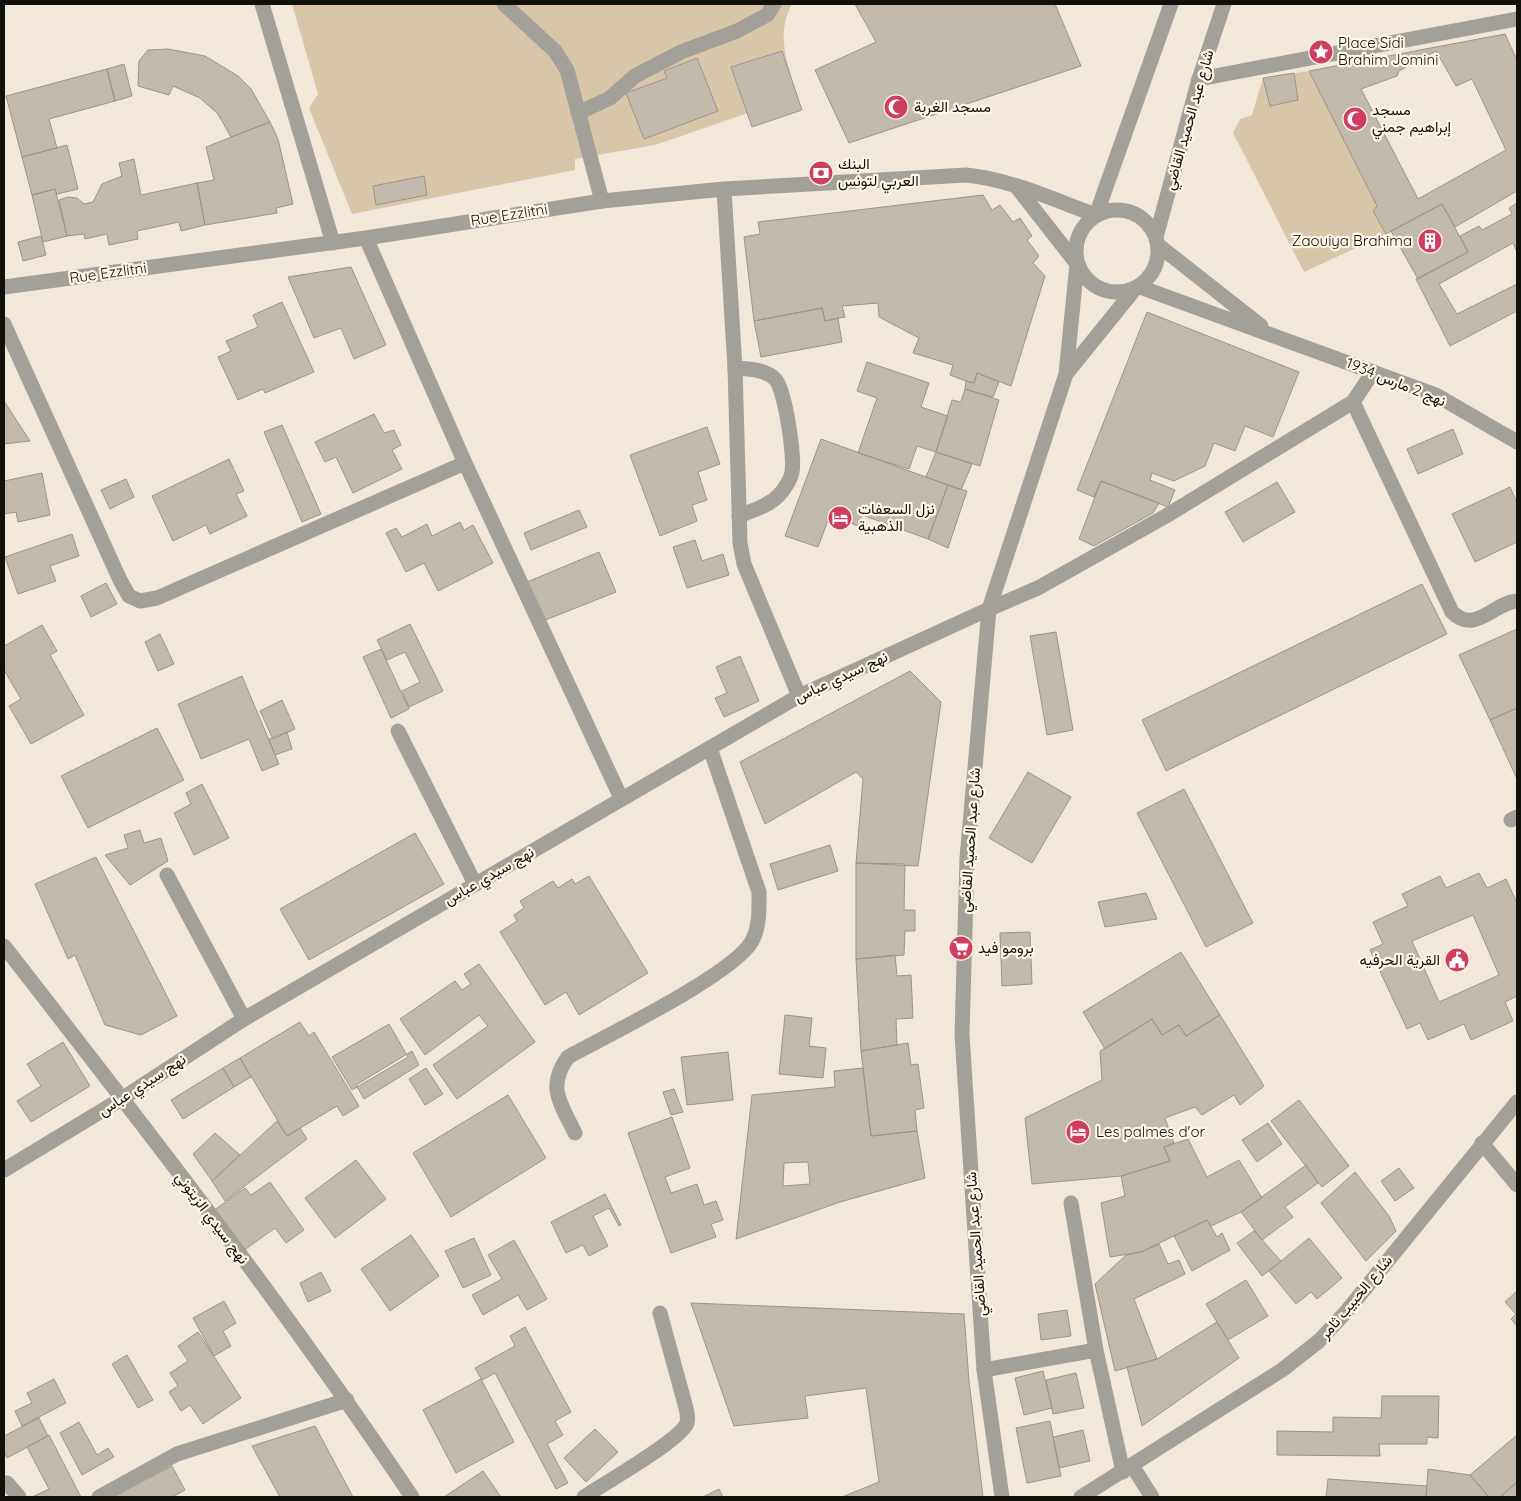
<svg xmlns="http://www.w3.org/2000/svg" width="1521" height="1501" font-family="Quicksand,Vazirmatn,sans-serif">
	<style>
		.green { fill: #d8c6a8 }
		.building { fill: #c1b9ac; stroke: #9c9487; fill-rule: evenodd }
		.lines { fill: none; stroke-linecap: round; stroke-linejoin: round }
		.service { stroke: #a3a09a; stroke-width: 15 }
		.pedestrian { stroke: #a3a09a; stroke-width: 15 }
		.minor { stroke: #a3a09a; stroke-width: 15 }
		.tertiary { stroke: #a3a09a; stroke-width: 15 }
		.labels { text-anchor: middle; stroke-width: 4.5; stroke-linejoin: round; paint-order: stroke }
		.poi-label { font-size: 15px; fill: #12100b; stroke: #fef6e7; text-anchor: start }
		.street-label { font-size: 15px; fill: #12100b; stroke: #fef6e7 }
	</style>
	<rect width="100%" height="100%" fill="#f1e8da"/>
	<path class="green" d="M292 4H792C775 35 788 64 797 96L655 145 575 159V170L352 214 309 108 318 94Z
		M1309 71 1377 206 1373 211 1386 234 1304 272 1233 133 1240 119 1252 115 1263 78Z"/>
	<path class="building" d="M855 4H1055L1081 66 849 143 815 70 876 42Z
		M1505 34 1517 60V191L1455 227 1442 204 1386 234 1373 211 1377 206 1309 71ZM1436 51 1456 86 1472 79 1506 150 1418 199 1361 89 1397 76 1399 71Z
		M168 49 205 56 238 76 251 89 270 122 231 137 218 114 200 98 173 86 169 95 138 86 139 61 148 50Z
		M782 51 802 110 752 127 731 67Z
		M697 58 718 111 644 139 626 93 667 78 664 71Z
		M124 64 132 96 115 101 107 69Z
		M107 69 115 101 49 119 57 148 22 157 6 96Z
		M1294 73 1298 100 1270 106 1263 78Z
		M270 122 278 139 293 204 276 208 277 213 205 225 197 183 214 180 206 147Z
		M67 145 78 189 57 194 55 189 32 195 22 157Z
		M134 159 141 195 197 183 205 225 181 231 179 222 137 231 138 239 109 245 107 234 85 239 84 234 67 236 59 200 68 197 77 198 84 204 93 202 102 184 122 176 119 163Z
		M424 176 427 195 376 205 373 186Z
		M55 189 67 236 43 242 32 195Z
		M983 195 992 210 1000 205 1013 222 1020 218 1032 236 1027 240 1039 256 1033 263 1045 276 1011 386 977 373 974 383 966 381 950 375 953 365 913 353 919 338 879 317 878 303 842 306 845 317 825 321 822 308 754 321 744 237 760 234 758 222Z
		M1517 203V252L1513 243 1439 284 1457 314 1517 284V311L1450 346 1416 279 1468 252 1460 236 1479 226 1482 230 1512 214 1509 208Z
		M1442 204 1468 252 1418 279 1391 231Z
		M41 236 46 255 23 261 18 242Z
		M351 267 386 345 354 359 341 328 314 338 288 277Z
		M282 302 314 372 265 393 263 389 238 400 218 357 231 351 226 341 258 327 253 315Z
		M822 308 825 321 838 318 842 342 761 357 754 321Z
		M1147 312 1299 372 1273 437 1245 426 1235 451 1214 443 1205 466 1174 481 1152 473 1150 480 1175 490 1168 507 1101 481 1094 497 1077 490Z
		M867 362 929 383 921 407 948 416 936 452 917 446 909 469 858 453 877 398 857 391Z
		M977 373 999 382 993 397 965 389 966 381 974 383Z
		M965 389 999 400 980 466 936 452 952 400 961 402Z
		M4 401 30 441 4 444Z
		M374 414 384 433 394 430 401 445 392 450 402 469 353 493 336 457 325 462 315 442Z
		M282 425 321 514 302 522 264 432Z
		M707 427 720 464 698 472 707 500 692 505 697 521 660 536 630 455Z
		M1453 429 1463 454 1418 474 1407 449Z
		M821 439 948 485 928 539 862 515 858 526 830 515 818 547 785 536Z
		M936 452 972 464 961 490 926 477Z
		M229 459 244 491 236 494 247 516 210 534 206 525 173 541 152 496Z
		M42 473 50 515 18 522 16 512 4 514V481Z
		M126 479 134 497 110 509 101 490Z
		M1101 481 1159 503 1153 513 1094 546 1079 539Z
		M1277 482 1295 512 1243 542 1225 512Z
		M948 485 967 491 948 548 928 539Z
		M1510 487 1517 503V542L1475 562 1452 514Z
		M579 510 587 527 531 550 524 533Z
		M460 522 464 530 473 525 493 563 438 591 424 563 406 572 386 533 396 528 402 537 427 524 432 536Z
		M72 534 79 556 50 566 56 581 18 594 5 557Z
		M695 540 702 561 723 554 729 575 687 588 673 547Z
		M599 552 616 592 543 621 527 582Z
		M106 583 117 604 91 617 81 596Z
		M1422 584 1447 634 1166 771 1142 720Z
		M410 624 443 691 409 707 402 691 420 682 405 652 387 660 377 640Z
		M42 625 57 651 50 655 84 715 31 744 9 706 21 699 4 670V646Z
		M1517 629V708L1490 720 1459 655Z
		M1056 632 1073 730 1047 735 1030 636Z
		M160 634 174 664 158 671 145 642Z
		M381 649 409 709 391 718 363 657Z
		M740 656 759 701 724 717 715 698 727 693 716 667Z
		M910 671 941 702 918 866 856 863 863 779 856 772 765 824 740 762Z
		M242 676 279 764 262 771 249 739 201 759 178 704Z
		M282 700 295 729 273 739 260 711Z
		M1517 708V779L1490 720Z
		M157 728 184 780 88 828 61 776Z
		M287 732 292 749 275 755 269 739Z
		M1028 772 1071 797 1032 863 989 838Z
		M202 784 229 838 194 855 174 813 191 804 186 793Z
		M1184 789 1253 923 1206 947 1137 813Z
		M140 830 144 843 161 838 168 861 130 885 105 855 128 848 124 835Z
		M415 833 444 884 309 960 280 909Z
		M830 845 838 871 778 890 770 864Z
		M96 857 177 1016 141 1035 105 1025 75 955 68 959 35 884Z
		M856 863 905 864 904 910H915V931H905L904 955 856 959Z
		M1479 873 1487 888 1506 879 1517 903V996L1505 1002 1513 1021 1471 1040 1464 1024 1428 1040 1420 1023 1407 1029 1370 950 1383 944 1373 922 1408 906 1402 894 1440 876 1446 888ZM1473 915 1499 975 1439 1002 1412 941Z
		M589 876 648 973 579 1015 566 992 545 1005 500 932 517 921 514 915 524 908 520 901 553 881 558 888 572 879 575 884Z
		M1146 893 1157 919 1105 927 1098 902Z
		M1030 932 1032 984 1002 986 1000 933Z
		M1181 952 1220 1015 1186 1036 1179 1025 1162 1035 1152 1019 1105 1049 1083 1012Z
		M895 955 897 976 911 975 913 1018 896 1019 897 1045 861 1051 856 959Z
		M479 964 535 1042 457 1099 433 1065 488 1026 479 1015 425 1055 400 1019 455 981 462 990 471 984 464 974Z
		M785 1015 812 1018 809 1046 826 1048 823 1078 779 1074Z
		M1220 1015 1264 1086 1240 1105 1234 1095 1202 1115 1195 1107 1165 1118 1174 1143 1164 1147 1170 1161 1121 1176 1032 1184 1025 1118 1102 1080 1100 1051 1152 1019 1162 1035 1179 1025 1186 1036Z
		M300 1022 309 1036 314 1032 359 1106 343 1116 337 1106 287 1136 240 1058Z
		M389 1024 408 1057 352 1090 332 1057Z
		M63 1042 90 1086 31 1122 17 1101 41 1086 27 1064Z
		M908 1043 911 1065 918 1064 924 1108 915 1110 917 1131 871 1136 861 1051Z
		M412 1051 419 1065 364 1099 356 1085Z
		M728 1052 733 1100 687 1105 681 1057Z
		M240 1058 251 1077 234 1087 223 1068Z
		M223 1068 234 1087 183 1119 171 1100Z
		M426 1068 443 1094 425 1105 409 1079Z
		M863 1068 871 1136 917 1131 925 1178 840 1202 736 1239 752 1095 835 1087 834 1071ZM808 1162 810 1184 783 1186 784 1163Z
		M674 1089 683 1112 671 1115 663 1092Z
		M508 1095 546 1158 451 1217 413 1153Z
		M1299 1100 1349 1166 1322 1187 1271 1121Z
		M672 1117 690 1168 665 1177 671 1193 697 1184 704 1205 716 1201 723 1220 711 1224 716 1237 671 1253 628 1133Z
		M277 1121 287 1136 300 1128 307 1139 225 1201 212 1181Z
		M1268 1123 1282 1144 1257 1162 1242 1140Z
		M215 1133 240 1155 212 1181 193 1154Z
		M1188 1139 1207 1177 1239 1160 1262 1198 1241 1212 1211 1226 1207 1220 1141 1252 1110 1257 1101 1203 1125 1196 1121 1176 1170 1161 1164 1147Z
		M356 1160 386 1199 335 1238 305 1198Z
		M1306 1165 1318 1183 1285 1207 1293 1217 1262 1240 1241 1212Z
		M1399 1168 1414 1188 1395 1201 1381 1181Z
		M1355 1172 1389 1216 1396 1231 1366 1261 1321 1203Z
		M270 1182 304 1230 286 1243 275 1228 243 1251 213 1211 245 1188 251 1195Z
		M605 1194 621 1225 619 1226 609 1208 593 1216 608 1246 589 1256 583 1245 566 1253 551 1222Z
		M1207 1220 1217 1237 1222 1233 1230 1250 1192 1271 1174 1236Z
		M1254 1231 1281 1261 1262 1276 1237 1243Z
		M411 1235 439 1276 390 1311 361 1269Z
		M474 1238 491 1275 463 1288 445 1251Z
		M1309 1238 1342 1278 1317 1299 1311 1292 1296 1304 1269 1271Z
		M514 1240 547 1299 527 1310 518 1295 483 1315 472 1295 502 1279 488 1255Z
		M1159 1244 1168 1264 1179 1260 1185 1274 1134 1299 1157 1359 1115 1371 1095 1284 1126 1255 1141 1252Z
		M321 1272 331 1291 308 1302 300 1283Z
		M1246 1280 1268 1316 1228 1340 1206 1304Z
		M1517 1291V1326L1511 1319 1516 1314 1505 1302Z
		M224 1301 236 1323 223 1331 231 1346 214 1356 193 1318Z
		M691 1303 964 1314 969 1381 983 1497H842L879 1482 866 1388 805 1396 808 1418 734 1426Z
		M1067 1310 1071 1336 1041 1340 1038 1314Z
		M1217 1322 1239 1358 1142 1426 1127 1367 1157 1359Z
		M525 1327 571 1412 555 1421 563 1435 547 1444 568 1483 556 1489 495 1373 482 1380 475 1368 515 1346 510 1336Z
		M198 1332 241 1398 203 1424 190 1405 181 1411 169 1392 178 1386 170 1373 188 1361 178 1346Z
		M127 1355 153 1400 138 1408 112 1364Z
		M1043 1371 1052 1408 1024 1415 1015 1378Z
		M1076 1373 1084 1408 1053 1414 1046 1380Z
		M54 1379 66 1403 22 1426 15 1411 32 1403 27 1393Z
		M481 1379 514 1442 456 1473 423 1410Z
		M1382 1396H1439L1438 1438 1427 1437V1444H1379L1380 1456 1277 1455V1431L1333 1432V1417L1381 1418Z
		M39 1418 48 1436 7 1458 4 1452V1436Z
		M1050 1421 1061 1476 1027 1483 1016 1428Z
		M79 1422 97 1455 108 1448 114 1457 82 1475 60 1433Z
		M315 1426 353 1497H280L252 1446Z
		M595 1429 618 1452 586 1482 564 1458Z
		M1083 1430 1090 1461 1059 1468 1053 1437Z
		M49 1435 81 1497H32L49 1489 27 1447Z
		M1517 1435V1482L1500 1497H1489L1470 1475Z
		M172 1466 185 1490 172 1497H112Z
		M1428 1469 1470 1475 1489 1497H1426Z
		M483 1471 501 1497H444Z
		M1328 1479 1427 1486 1426 1497H1326Z
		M1517 1482V1497H1500Z
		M719 1489 723 1497H703Z"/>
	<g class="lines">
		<path class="service" d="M735 368C748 369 765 369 775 379 785 388 795 458 792 472 791 479 784 490 779 495 769 506 753 510 739 516
			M1373 372 1353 402 1452 612C1475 635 1493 603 1517 601
			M989 609 1038 588 1166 516 1353 402
			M1511 820 1517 817
			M1071 1203 1096 1350
			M984 1370 1096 1350 1123 1472"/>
		<path class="pedestrian" d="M504 4 555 51 567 70 602 201
			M1199 79 1517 19
			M578 113 610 98 635 76 681 52 737 31 767 15 774 4"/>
		<path class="minor" d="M262 4 333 243
			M1016 186 1077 264
			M724 189 735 368 740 543 744 564 799 696
			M366 238 465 463 621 798
			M4 287 366 238 602 201 724 189 966 175C1010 179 1054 200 1096 215
			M4 324 120 580 129 596 140 601 157 598 465 463
			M398 731 475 884
			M167 875 244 1019
			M4 946C144 1126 285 1307 412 1497
			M575 1133C561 1104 546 1087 568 1057 606 1036 734 974 752 941 760 927 759 907 759 892L710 748
			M1482 1143 1517 1185
			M4 1170 123 1098 244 1019 799 696 989 609
			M1133 1467 1152 1497
			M7 1483 19 1497
			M99 1497 177 1454 347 1400
			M584 1497C603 1484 680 1441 687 1423 688 1419 687 1412 686 1408L660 1313"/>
		<path class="tertiary" d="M1076 251a41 41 0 1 1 82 0a41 41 0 1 1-82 0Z
			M1096 215 1171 4
			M1156 237 1199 79 1224 4
			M1158 245 1261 326
			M1140 287 1436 395 1517 442
			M1066 374 1134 290
			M1002 1497 984 1370 962 1035 967 858 989 609 1066 374 1077 264
			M1081 1497 1282 1370 1319 1341 1346 1312 1517 1102"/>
	</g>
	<defs>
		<symbol id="sight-disc" viewBox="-11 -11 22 22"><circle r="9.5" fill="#ce3f5f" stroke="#fef6e7"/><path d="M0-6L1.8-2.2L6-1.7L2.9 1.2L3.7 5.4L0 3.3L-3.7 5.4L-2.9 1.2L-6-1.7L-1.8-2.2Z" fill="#fff"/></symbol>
		<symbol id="mosque-disc" viewBox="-11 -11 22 22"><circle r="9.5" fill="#ce3f5f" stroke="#fef6e7"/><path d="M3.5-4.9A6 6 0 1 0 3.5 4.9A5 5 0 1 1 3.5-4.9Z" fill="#fff"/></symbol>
		<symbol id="bank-disc" viewBox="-11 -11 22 22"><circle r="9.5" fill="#ce3f5f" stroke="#fef6e7"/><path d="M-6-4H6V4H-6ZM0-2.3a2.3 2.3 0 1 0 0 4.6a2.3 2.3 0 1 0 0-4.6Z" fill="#fff"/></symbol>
		<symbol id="building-disc" viewBox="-11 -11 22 22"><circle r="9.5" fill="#ce3f5f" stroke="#fef6e7"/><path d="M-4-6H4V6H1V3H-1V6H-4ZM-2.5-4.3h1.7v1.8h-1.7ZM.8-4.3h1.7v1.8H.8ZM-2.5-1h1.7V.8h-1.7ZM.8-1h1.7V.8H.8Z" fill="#fff"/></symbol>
		<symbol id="hotel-disc" viewBox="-11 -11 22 22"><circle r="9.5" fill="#ce3f5f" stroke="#fef6e7"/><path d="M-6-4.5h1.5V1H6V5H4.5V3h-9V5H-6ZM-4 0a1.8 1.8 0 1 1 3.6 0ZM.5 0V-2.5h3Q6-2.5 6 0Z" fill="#fff"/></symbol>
		<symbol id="supermarket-disc" viewBox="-11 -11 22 22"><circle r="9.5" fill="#ce3f5f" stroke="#fef6e7"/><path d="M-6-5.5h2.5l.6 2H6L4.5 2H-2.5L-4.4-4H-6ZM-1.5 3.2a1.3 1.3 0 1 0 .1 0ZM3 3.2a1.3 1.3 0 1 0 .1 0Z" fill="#fff"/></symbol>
		<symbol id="civic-disc" viewBox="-11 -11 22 22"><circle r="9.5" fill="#ce3f5f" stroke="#fef6e7"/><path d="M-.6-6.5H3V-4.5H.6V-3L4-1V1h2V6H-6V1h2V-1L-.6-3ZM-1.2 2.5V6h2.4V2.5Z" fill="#fff"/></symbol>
	</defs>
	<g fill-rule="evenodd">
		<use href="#sight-disc" x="1307" y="38" width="28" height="28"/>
		<use href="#mosque-disc" x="882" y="93" width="28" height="28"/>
		<use href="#mosque-disc" x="1341" y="105" width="28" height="28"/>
		<use href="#bank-disc" x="807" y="159" width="28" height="28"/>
		<use href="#building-disc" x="1416" y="227" width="28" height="28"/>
		<use href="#hotel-disc" x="826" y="504" width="28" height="28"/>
		<use href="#supermarket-disc" x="947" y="934" width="28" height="28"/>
		<use href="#civic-disc" x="1443" y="946" width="28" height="28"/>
		<use href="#hotel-disc" x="1064" y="1118" width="28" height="28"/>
	</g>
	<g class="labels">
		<g class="poi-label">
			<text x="1338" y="48">Place Sidi<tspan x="1338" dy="17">Brahim Jomini</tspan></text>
			<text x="914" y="112">مسجد الغربة</text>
			<text x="1372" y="115">مسجد<tspan x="1372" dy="17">إبراهيم جمني</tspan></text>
			<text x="838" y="169">البنك<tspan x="838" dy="17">العربي لتونس</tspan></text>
			<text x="1412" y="246" text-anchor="end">Zaouiya Brahima</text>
			<text x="858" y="514">نزل السعفات<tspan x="858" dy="17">الذهبية</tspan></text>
			<text x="978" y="953">برومو فيد</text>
			<text x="1440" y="965" text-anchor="end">القرية الحرفيه</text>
			<text x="1096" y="1137">Les palmes d'or</text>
		</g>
		<g class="street-label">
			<text transform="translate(1189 120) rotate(-74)" y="5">شارع عبد الحميد القاضي</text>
			<text transform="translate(509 215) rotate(-9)" y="5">Rue Ezzlitni</text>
			<text transform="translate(108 273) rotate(-8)" y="5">Rue Ezzlitni</text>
			<text transform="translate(1396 382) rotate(22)" y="5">نهج 2 مارس 1934</text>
			<text transform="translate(841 677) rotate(-25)" y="5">نهج سيدي عباس</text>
			<text transform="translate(970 840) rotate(-86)" y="5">شارع عبد الحميد القاضي</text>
			<text transform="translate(489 876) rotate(-30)" y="5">نهج سيدي عباس</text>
			<text transform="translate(142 1085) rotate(-33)" y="5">نهج سيدي عباس</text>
			<text transform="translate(212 1218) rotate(53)" y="5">نهج سيدي الزيتوني</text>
			<text transform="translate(976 1244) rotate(-94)" y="5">شارع عبد الحميد القاضي</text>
			<text transform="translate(1356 1297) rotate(-50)" y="5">شارع الحبيب ثامر</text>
		</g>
	</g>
	<rect width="1521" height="1501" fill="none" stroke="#12100b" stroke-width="10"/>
</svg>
